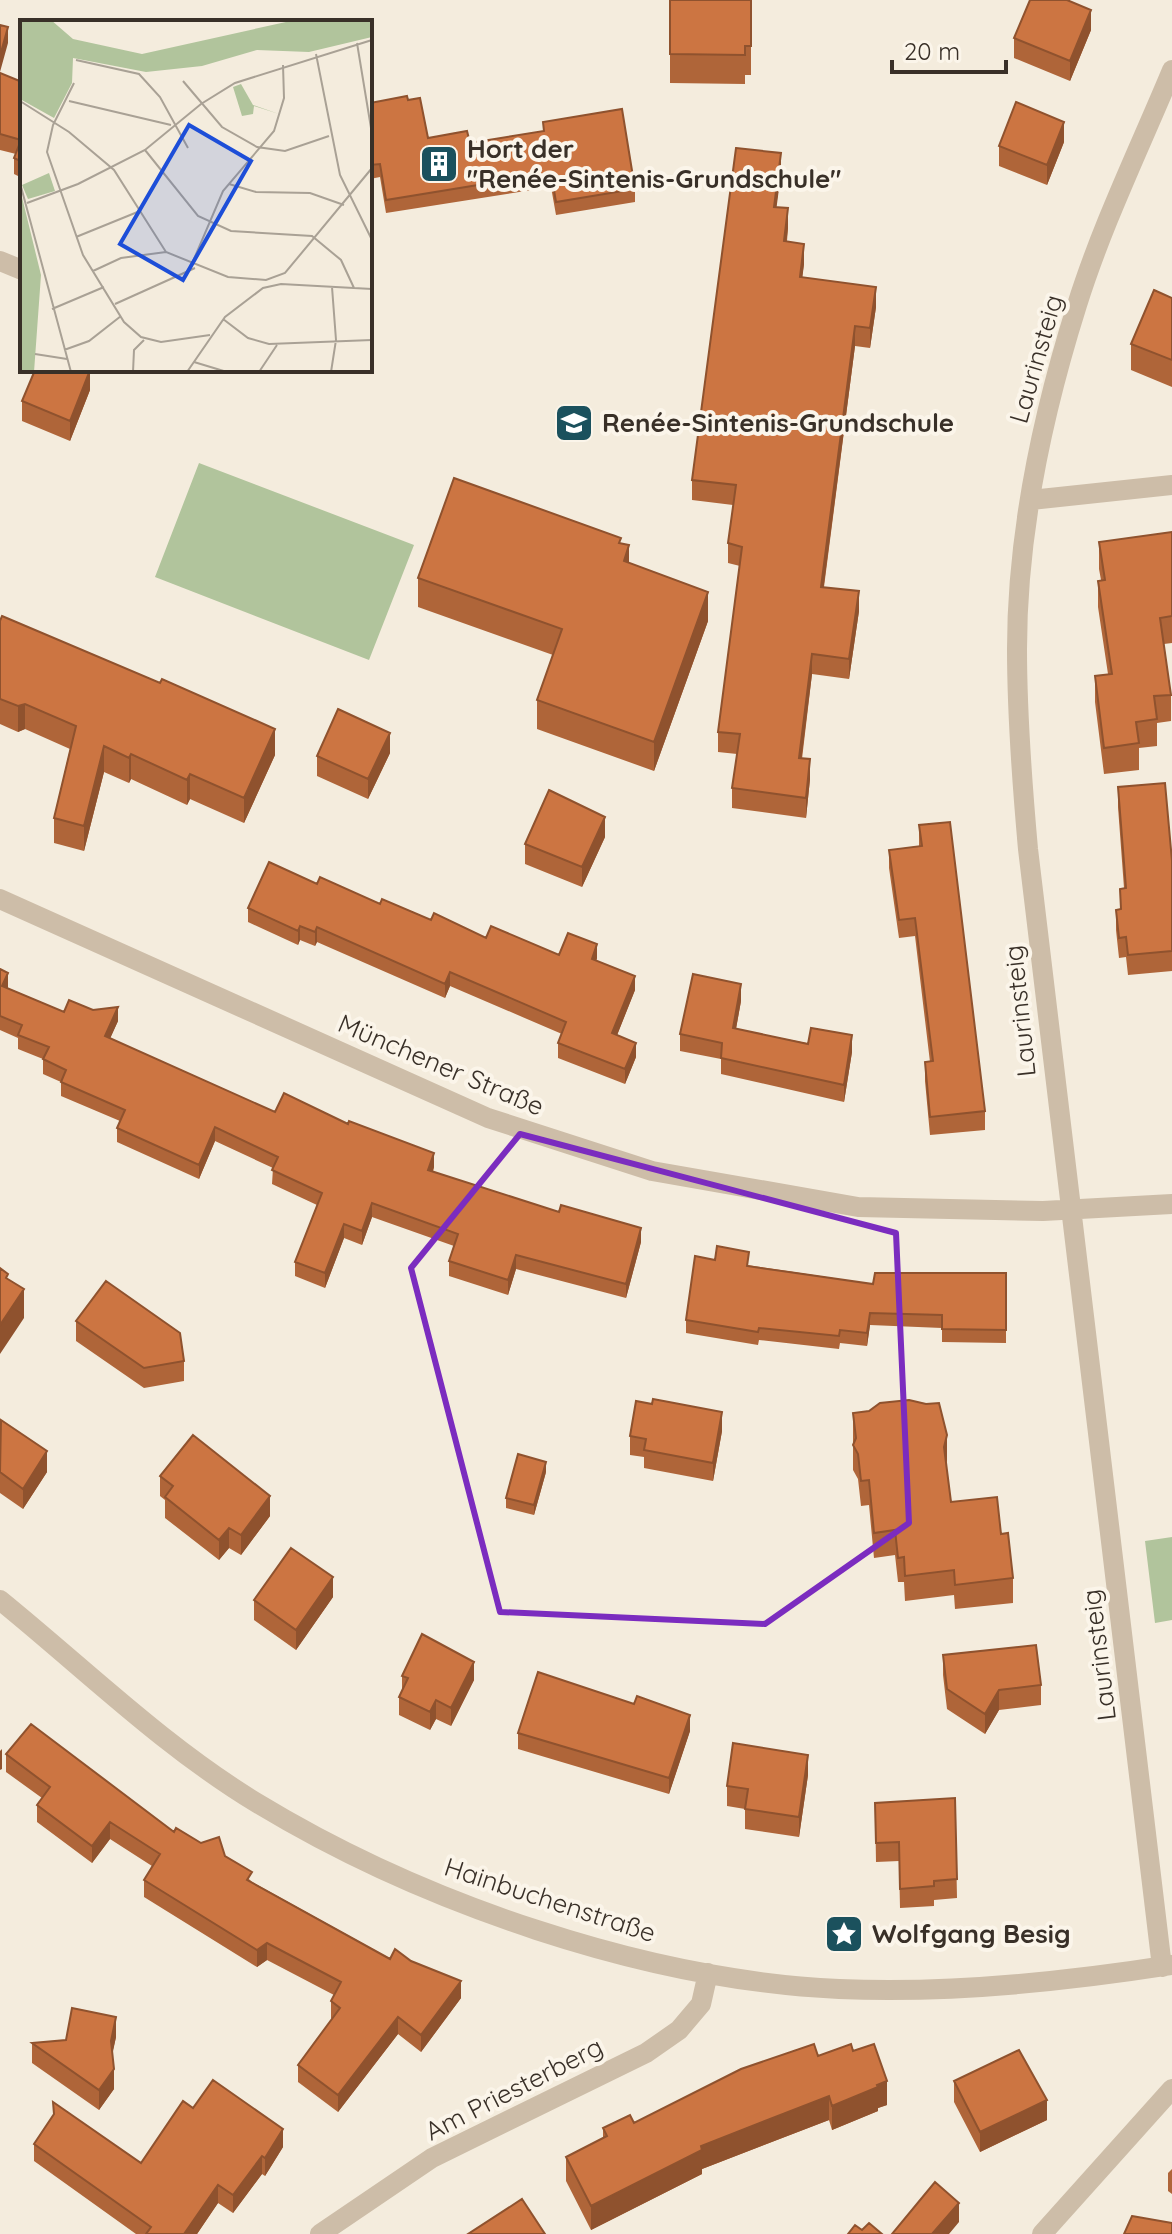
<svg xmlns="http://www.w3.org/2000/svg" width="1172" height="2234" font-family="Quicksand,sans-serif">
	<style>
		.green { fill: #b1c49c }
		.lines { fill: none; stroke-linecap: round; stroke-linejoin: round }
		.minor { stroke: #cdbda8; stroke-width: 20 }
		.wall { fill: #af6539 }
		.shaded-wall { fill: #8f522e }
		.building { fill: #cc7542; stroke: #8f522e; stroke-width: 2 }
		.marked { fill: none; stroke: #7b2cbf; stroke-width: 6; stroke-linejoin: round }
		.labels { text-anchor: middle; stroke-width: 8; stroke-linejoin: round; paint-order: stroke }
		.poi-label { font-size: 26px; font-weight: bold; fill: #393028; stroke: #fbf5ea; text-anchor: start }
		.street-label { font-size: 26px; fill: #393028; stroke: #fbf5ea }
		.inset-road { fill: none; stroke: #a9a195; stroke-width: 2 }
		.view { fill: #1d4ed8; fill-opacity: 0.15; stroke: #1d4ed8; stroke-width: 4 }
		.inset-edge { fill: none; stroke: #393028; stroke-width: 4 }
	</style>
	<rect width="100%" height="100%" fill="#f4ecdd"/>
	<path class="green" d="M199 463 414 545 369 660 155 577Z
		M1172 1537V1620L1155 1623 1145 1541Z"/>
	<g class="lines">
		<path class="minor" d="M0 261 22 270
			M1031 500 1172 485
			M0 899 488 1118 652 1171 858 1207 1043 1211 1172 1204
			M0 1600C85 1669 163 1746 257 1803 422 1903 645 1980 839 1989 949 1994 1064 1982 1172 1965
			M1162 1967 1028 849C1022 782 1017 716 1017 649 1017 533 1042 416 1077 305 1102 225 1140 147 1172 70
			M320 2234 432 2158 646 2053 679 2030 701 2004 708 1973
			M1042 2234 1172 2089"/>
	</g>
	<path class="wall" d="M670 0H751V75H745V84L670 83Z
		M1091 30 1070 81 1014 58V38Z
		M0 73 22 82V178L14 174V158L16 154 0 150Z
		M408 100 428 138 470 143 543 131V122L635 189V202L556 215 551 187 386 213 380 177 370 179V103Z
		M1064 142 1047 185 999 166V146Z
		M781 173 776 207 788 228 787 241 804 264 802 277 876 307 870 348 855 346 824 587 859 611 849 679 812 674 802 759 810 779 806 818 732 808V788L737 754 718 752V732L740 566 728 563V543L733 505 692 500V480Z
		M1172 298V387L1131 370V344Z
		M90 390 70 441 22 421V401Z
		M1172 532V643L1164 644 1171 695V721L1157 723V746L1139 748V770L1104 774 1095 702V676L1108 674 1098 607V581L1101 580 1099 569V542Z
		M621 543 629 563 708 621 654 771 537 729V700L553 655 418 607V578Z
		M0 621 275 755 244 823 190 799 187 805 131 779 129 783 104 772 84 851 54 843V818L70 749 25 729 18 732 0 724Z
		M390 753 368 799 317 776V756Z
		M1118 787 1172 861V971L1128 975 1126 957 1119 958 1116 930V910L1120 909V889L1124 888 1118 807Z
		M919 825 985 1111V1130L930 1135 925 1081V1062H930L915 936 899 938 889 868V850L919 846Z
		M605 837 582 887 525 864V844Z
		M317 884 486 938 559 955 597 958 596 961 635 990 617 1035 636 1057 625 1084 558 1058V1043L562 1034 450 986 445 998 317 942 315 946 300 940 298 945 248 922V908Z
		M0 969 8 988 64 1012 118 1021 110 1038 275 1112 434 1167 433 1172 641 1242 626 1298 516 1269 508 1295 449 1276V1261L454 1246 372 1217 362 1245 344 1238 325 1288 295 1276V1262L317 1205 272 1184 273 1168 215 1141 199 1179 117 1142V1128L120 1121 61 1096V1082L43 1074V1059L18 1049V1038L0 1030Z
		M741 1001 736 1029 852 1052 844 1102 721 1074V1059L680 1051V1034Z
		M715 1260 873 1284 1006 1273V1343L942 1342V1328L870 1325 867 1346 840 1343 839 1349 759 1340 758 1345 686 1333V1320Z
		M76 1321 184 1361V1381L144 1388 76 1341Z
		M853 1413 947 1460 946 1463 951 1502 1001 1534 1013 1578V1603L955 1609 954 1595 905 1601 904 1582H898L895 1555 874 1558 869 1505 861 1506 858 1479 853 1470Z
		M0 1421 47 1472 23 1509 0 1493Z
		M722 1431 713 1481 644 1468V1457L630 1455V1436Z
		M546 1472 534 1515 506 1508V1498Z
		M160 1476 270 1516 241 1555 229 1548 219 1560 165 1518V1500L160 1496Z
		M333 1597 296 1650 254 1620V1600Z
		M943 1655 1041 1685V1705L999 1710 985 1734 947 1709 943 1675Z
		M402 1676 474 1680 451 1726 436 1719 430 1730 399 1715V1697L402 1690Z
		M634 1704 690 1731 669 1794 518 1749V1733Z
		M6 1754 201 1843 225 1856 252 1882 461 1998 421 2052 398 2034 338 2112 298 2082V2065L332 2019 331 2018V2001L334 1995 267 1960 257 1967 144 1897V1880L152 1866 110 1839 92 1863 37 1822V1805L42 1798 6 1772Z
		M808 1775 799 1837 745 1829V1809L727 1806V1786Z
		M955 1798 957 1898 934 1900V1906L900 1908 899 1861 876 1862 875 1803Z
		M116 2037 112 2054 114 2089 99 2110 32 2063V2043Z
		M853 2051 887 2105 878 2108V2111L832 2130 829 2120 702 2169V2174L591 2230 566 2181V2157L603 2138V2128L634 2123 818 2056Z
		M954 2081 1047 2120 980 2152 954 2102Z
		M53 2102 141 2163 193 2108 283 2147 265 2176 262 2174 233 2213 218 2203 197 2234H136L34 2161V2144L53 2116Z
		M1172 2169V2194L1168 2191V2173Z"/>
	<path class="shaded-wall" d="M1091 10V30L1070 81V61Z
		M8 27V43L0 72V56Z
		M1064 122V142L1047 185V165Z
		M781 153V173L774 227V207Z
		M788 208V228L784 261V241Z
		M804 244V264L800 297V277Z
		M876 287V307L870 348V328Z
		M855 326V346L821 607V587Z
		M90 370V390L70 441V421Z
		M629 545V574L624 561Z
		M859 591V611L849 679V659Z
		M708 592V621L654 771V742Z
		M812 654V674L799 778V758Z
		M25 704V729L18 732V706Z
		M275 729V755L244 823V798Z
		M390 733V753L368 799V779Z
		M104 746V772L84 851V826Z
		M131 754V779L129 783V758Z
		M810 759V779L806 818V798Z
		M190 774V799L187 805V780Z
		M605 817V837L582 887V867Z
		M300 926V940L298 945V931Z
		M317 927V942L315 946V932Z
		M597 944V958L592 973V959Z
		M450 972V986L445 998V984Z
		M8 973V987L2 1000V986Z
		M635 976V990L612 1048V1033Z
		M741 984V1001L733 1045V1028Z
		M118 1007V1021L105 1050V1036Z
		M852 1035V1052L844 1102V1085Z
		M636 1043V1057L625 1084V1069Z
		M215 1127V1141L199 1179V1165Z
		M434 1153V1167L428 1184V1170Z
		M372 1203V1217L362 1245V1231Z
		M344 1224V1238L325 1288V1273Z
		M641 1228V1242L626 1298V1284Z
		M516 1255V1269L508 1295V1280Z
		M24 1289V1318L0 1354V1325Z
		M870 1313V1325L867 1346V1333Z
		M722 1412V1431L713 1481V1463Z
		M947 1435V1460L944 1472V1447Z
		M47 1451V1472L23 1509V1489Z
		M546 1462V1472L534 1515V1505Z
		M270 1496V1516L241 1555V1535Z
		M229 1528V1548L219 1560V1540Z
		M333 1577V1597L296 1650V1630Z
		M474 1662V1680L451 1726V1708Z
		M999 1690V1710L985 1734V1714Z
		M436 1700V1719L430 1730V1712Z
		M690 1715V1731L669 1794V1778Z
		M2 1749V1769L0 1770V1751Z
		M808 1755V1775L799 1837V1817Z
		M110 1822V1839L92 1863V1846Z
		M267 1943V1960L257 1967V1950Z
		M461 1981V1998L421 2052V2035Z
		M116 2017V2037L111 2061V2041Z
		M398 2017V2034L338 2112V2095Z
		M114 2069V2089L99 2110V2090Z
		M887 2081V2105L878 2108V2111L832 2130V2106Z
		M829 2096V2120L702 2169V2174L591 2230V2206L701 2146Z
		M1047 2100V2120L980 2152V2132Z
		M283 2129V2147L265 2176V2158Z
		M262 2156V2174L233 2213V2195Z
		M218 2185V2203L197 2234H184Z
		M959 2203V2222L949 2234H932Z"/>
	<path class="building" d="M670 0H751V46H745V55L670 54Z
		M1030 0H1067L1091 10 1070 61 1014 38Z
		M0 25 8 27 0 56Z
		M0 73 22 82V162L14 158 21 140 0 134Z
		M407 96 408 100 420 98 428 138 467 131 470 143 544 131 543 122 622 109 635 189 556 202 551 173 386 200 380 164 370 165V103Z
		M1016 102 1064 122 1047 165 999 146Z
		M736 148 781 153 774 207 788 208 784 241 804 244 800 277 876 287 870 328 855 326 821 587 859 591 849 659 812 654 799 758 810 759 806 798 732 788 740 734 718 732 742 547 728 543 736 485 692 480Z
		M1154 290 1172 298V360L1131 344Z
		M35 370H90L70 421 22 401Z
		M454 478 621 538 619 543 629 545 624 561 708 592 654 742 537 700 562 629 418 578Z
		M1172 532V616L1160 618 1171 695 1154 696 1157 719 1136 722 1139 743 1104 748 1095 676 1112 674 1098 581 1105 580 1099 542Z
		M2 616 160 683 162 679 275 729 244 798 190 774 187 780 131 754 129 758 104 746 84 826 54 818 76 726 25 704 18 706 0 699V621Z
		M338 709 390 733 368 779 317 756Z
		M1165 783 1172 861V951L1128 955 1126 937 1119 938 1116 910 1121 909 1120 889 1126 888 1118 787Z
		M549 790 605 817 582 867 525 844Z
		M950 822 985 1111 930 1117 925 1062 933 1061 915 918 899 920 889 850 922 846 919 825Z
		M269 862 317 884 320 877 380 904 382 899 431 920 434 913 486 938 491 926 559 955 568 933 597 944 592 959 635 976 612 1033 636 1043 625 1069 558 1043 566 1022 450 972 445 984 317 927 315 932 300 926 298 931 248 908Z
		M0 969 8 973 2 986 64 1012 69 1000 93 1010 118 1007 105 1036 275 1112 284 1093 348 1124 349 1121 434 1153 428 1170 559 1212 561 1205 641 1228 626 1284 516 1255 508 1280 449 1261 458 1234 372 1203 362 1231 344 1224 325 1273 295 1262 322 1193 272 1170 278 1157 215 1127 199 1165 117 1128 125 1110 61 1082 66 1070 43 1059 49 1047 18 1035 22 1025 0 1016Z
		M693 974 741 984 733 1028 808 1044 811 1028 852 1035 844 1085 721 1058 722 1043 680 1034Z
		M717 1246 749 1252 747 1266 873 1284 875 1273H1006V1330L942 1329V1315L870 1313 867 1333 840 1330 839 1336 759 1328 758 1332 686 1320 695 1256 715 1260Z
		M0 1268 8 1274 6 1278 24 1289 0 1325Z
		M106 1281 180 1333 184 1361 144 1368 76 1321Z
		M653 1399 722 1412 713 1463 644 1450 646 1439 630 1436 636 1401 652 1404Z
		M909 1400 926 1404 939 1403 947 1435 944 1447 951 1502 997 1497 1001 1534 1008 1533 1013 1578 955 1585 954 1570 905 1576 904 1557 898 1558 895 1530 874 1533 869 1480 861 1481 858 1454 853 1445 856 1438 853 1413 869 1411 880 1403Z
		M1 1420 47 1451 23 1489 0 1472Z
		M193 1435 270 1496 241 1535 229 1528 219 1540 165 1497 173 1486 160 1476Z
		M518 1454 546 1462 534 1505 506 1498Z
		M291 1548 333 1577 296 1630 254 1600Z
		M422 1634 474 1662 451 1708 436 1700 430 1712 399 1697 408 1678 402 1676Z
		M1036 1645 1041 1685 999 1690 985 1714 947 1689 943 1655Z
		M538 1672 634 1704 637 1696 690 1715 669 1778 518 1733Z
		M31 1724 174 1832 176 1828 201 1843 219 1837 225 1856 252 1872 247 1880 390 1959 395 1949 411 1961 461 1981 421 2035 398 2017 338 2095 298 2065 340 2008 331 2001 341 1982 267 1943 257 1950 144 1880 160 1854 110 1822 92 1846 37 1805 50 1787 6 1754Z
		M733 1743 808 1755 799 1817 745 1809 748 1789 727 1786Z
		M955 1798 957 1879 934 1881V1886L900 1889 899 1842 876 1843 875 1803Z
		M72 2008 116 2017 111 2041 114 2069 99 2090 32 2043 66 2040Z
		M814 2044 818 2056 851 2044 853 2051 874 2044 887 2081 877 2085 878 2087 832 2106 829 2096 701 2146 702 2150 591 2206 566 2157 607 2136 603 2128 630 2115 634 2123 741 2069Z
		M1019 2050 1047 2100 980 2132 954 2081Z
		M213 2080 283 2129 265 2158 262 2156 233 2195 218 2185 184 2234H146L151 2227 34 2144 54 2114 53 2102 141 2163 183 2101 193 2108Z
		M935 2182 959 2203 932 2234H892Z
		M522 2199 545 2234H468Z
		M1132 2216 1172 2223V2234H1124Z
		M869 2223 882 2234H848L855 2225 862 2230Z"/>
	<path class="marked" d="M520 1134 896 1233 909 1523 765 1624 500 1612 411 1268Z"/>
	<defs>
		<symbol id="building-square" viewBox="-11 -11 22 22"><rect x="-9" y="-9" width="18" height="18" rx="4" fill="#1b515d" stroke="#fbf5ea"/><path d="M-4-6H4V6H1V3H-1V6H-4ZM-2.5-4.3h1.7v1.8h-1.7ZM.8-4.3h1.7v1.8H.8ZM-2.5-1h1.7V.8h-1.7ZM.8-1h1.7V.8H.8Z" fill="#fff"/></symbol>
		<symbol id="school-square" viewBox="-11 -11 22 22"><rect x="-9" y="-9" width="18" height="18" rx="4" fill="#1b515d" stroke="#fbf5ea"/><path d="M0-5L7-2L0 1L-7-2ZM-4 1L0 2.5L4 1V4Q0 6-4 4Z" fill="#fff"/></symbol>
		<symbol id="sight-square" viewBox="-11 -11 22 22"><rect x="-9" y="-9" width="18" height="18" rx="4" fill="#1b515d" stroke="#fbf5ea"/><path d="M0-6L1.8-2.2L6-1.7L2.9 1.2L3.7 5.4L0 3.3L-3.7 5.4L-2.9 1.2L-6-1.7L-1.8-2.2Z" fill="#fff"/></symbol>
	</defs>
	<g fill-rule="evenodd">
		<use href="#building-square" x="417" y="142" width="44" height="44"/>
		<use href="#school-square" x="552" y="401" width="44" height="44"/>
		<use href="#sight-square" x="822" y="1912" width="44" height="44"/>
	</g>
	<g class="labels">
		<g class="poi-label">
			<text x="467" y="158">Hort der<tspan x="467" dy="30">"Renée-Sintenis-Grundschule"</tspan></text>
			<text x="602" y="432">Renée-Sintenis-Grundschule</text>
			<text x="872" y="1943">Wolfgang Besig</text>
		</g>
		<g class="street-label">
			<text transform="translate(1036 359) rotate(-74)" y="9">Laurinsteig</text>
			<text transform="translate(1020 1011) rotate(-96)" y="9">Laurinsteig</text>
			<text transform="translate(441 1065) rotate(23)" y="9">Münchener Straße</text>
			<text transform="translate(1099 1655) rotate(-97)" y="9">Laurinsteig</text>
			<text transform="translate(550 1900) rotate(18)" y="9">Hainbuchenstraße</text>
			<text transform="translate(514 2089) rotate(-27)" y="9">Am Priesterberg</text>
		</g>
	</g>
	<g transform="translate(20 20)">
		<rect width="352" height="352" fill="#f4ecdd"/>
		<path d="M0 0H31L53 19 122 34 275 0H352V17L289 32 237 30 182 46 126 52 53 38 52 63 34 98 0 79ZM221 64 233 85 259 94 234 86 233 94 222 96 213 67ZM29 153 35 171 8 179 2 165ZM0 169 21 255 14 352H0Z" fill="#b1c49c"/>
		<path class="inset-road" d="M337 23 352 114M296 34 320 155 352 220M56 40 119 54 140 77 168 128M163 61 202 107 237 127 265 131 309 116M54 63 33 105 27 132 63 235 104 302 121 317 141 322 190 315M0 81 49 112 94 150 146 232 208 257 246 260 265 253 352 148M49 81 151 105M125 130 178 196 211 211 292 216 321 240 334 268M0 163 51 352M209 164 236 172 290 173 324 185M7 183 58 164 125 130 181 84 215 63 352 20M56 217 120 191M171 246 203 171 254 111 264 78 263 45M73 251 101 238 146 232M95 284 175 248M32 289 84 267M203 299 228 318 249 324 352 320M44 330 69 321 101 296M15 334 47 339M174 342 207 352M113 352 114 330 124 320M167 352 205 297 243 268 261 264 352 269M239 352 257 325M311 352 316 320 312 267"/>
		<path class="view" d="M169 105 231 141 163 260 100 224Z"/>
		<rect width="352" height="352" class="inset-edge"/>
	</g>
	<path d="M892 60v12h114v-12" fill="none" stroke="#393028" stroke-width="4"/>
	<text x="904" y="60" font-size="24" fill="#393028" stroke="#fbf5ea" stroke-width="6" paint-order="stroke">20 m</text>
</svg>
